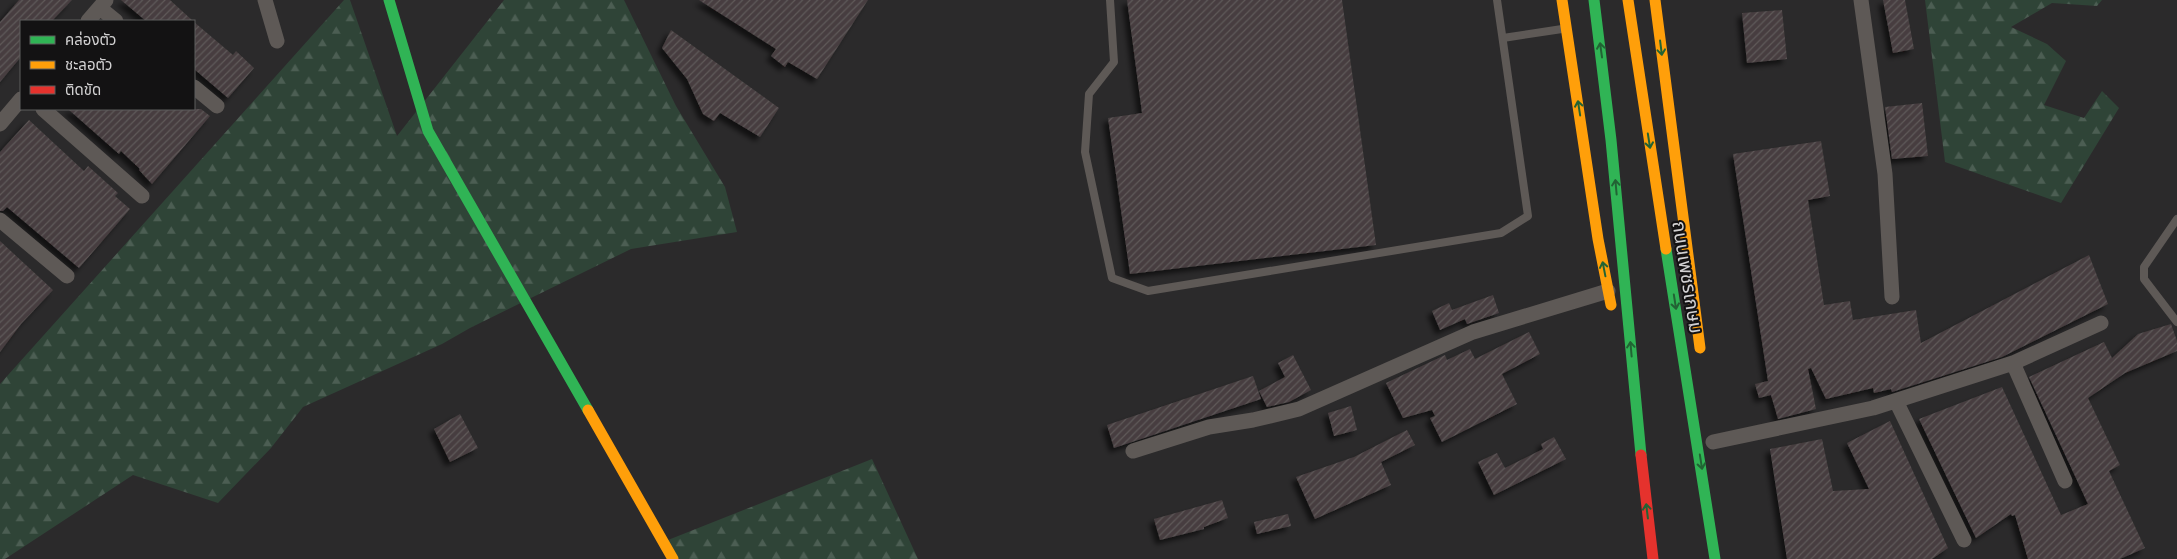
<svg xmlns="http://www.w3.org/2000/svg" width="2177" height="559" font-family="'Space Grotesk','Noto Sans Thai',sans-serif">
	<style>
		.forest { fill: url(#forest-firs) }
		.building { fill: url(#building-hatch); filter: url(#shadow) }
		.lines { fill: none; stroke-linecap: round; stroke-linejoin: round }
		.lane { stroke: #5e5956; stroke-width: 8 }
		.street { stroke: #5e5956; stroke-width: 15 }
		.fast { stroke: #30b455; stroke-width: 11 }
		.slow { stroke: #ff9f0a; stroke-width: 11 }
		.jam { stroke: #e5322d; stroke-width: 11 }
		.oneway { stroke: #226334 }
		.labels { text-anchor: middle; stroke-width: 4; stroke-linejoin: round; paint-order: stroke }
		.street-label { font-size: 19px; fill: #d2d1d2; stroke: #131213 }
	</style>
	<defs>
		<pattern id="forest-firs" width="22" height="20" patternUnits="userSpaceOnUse" patternTransform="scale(1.25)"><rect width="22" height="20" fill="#2f4437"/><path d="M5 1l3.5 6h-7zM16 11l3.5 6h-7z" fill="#4c5e53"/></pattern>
		<pattern id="building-hatch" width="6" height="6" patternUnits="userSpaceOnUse" patternTransform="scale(1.25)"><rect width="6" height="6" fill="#463e3f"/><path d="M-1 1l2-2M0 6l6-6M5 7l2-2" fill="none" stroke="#60595a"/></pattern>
		<filter id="shadow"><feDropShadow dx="-4.5" dy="4.5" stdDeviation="2.5" flood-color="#0009"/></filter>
	</defs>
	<rect width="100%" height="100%" fill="#2b2a2b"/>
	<path class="forest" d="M344 0H350L397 136 504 0H624L676 106 725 187 737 232 631 249 470 328 442 344 303 407 271 448 218 503 133 475 5 559H0V384Z
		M1925 0H2102L2097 6 2052 3 2011 27 2047 44 2066 61 2044 105 2084 118 2102 91 2119 108 2061 203 1945 162Z
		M872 459 918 559H671L663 542Z"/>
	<path class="building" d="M19 0H72L52 21H21V57L0 82V22Z
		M121 0H170L193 21H146Z
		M699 0H868L817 79 788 62 785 67 771 56 776 49Z
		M1127 0H1342L1376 245 1130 274 1108 118 1142 113Z
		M1883 0H1905L1914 49 1893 53Z
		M1782 10 1787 59 1747 63 1742 13Z
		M194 22 233 55 236 51 254 68 228 98 194 69Z
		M671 30 779 108 760 137 720 113 714 121 703 114 687 79 662 48Z
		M1922 103 1928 156 1892 159 1885 107Z
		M68 109H201L210 116 152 184 139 170 140 169 121 151 119 154Z
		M29 120 84 171 88 166 118 193 115 196 130 209 79 268 7 207 3 211H0V152Z
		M1821 141 1830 196 1808 200 1824 305 1850 301 1853 320 1916 310 1921 343 2089 255 2108 304 2002 357 1892 392 1891 389 1874 393 1873 388 1826 399 1811 368 1808 369 1816 409 1778 419 1771 395 1759 398 1755 384 1768 381 1733 154Z
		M0 241 53 290 21 324 0 352Z
		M1493 295 1499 313 1467 324 1465 319 1440 330 1432 311 1449 303 1452 310Z
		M2171 324 2177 341V351L2125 373 2088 398 2120 465 2109 471 2145 548 2120 559H2028L2015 515 2012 516 2011 514 1976 538 1919 419 2002 387 2061 515 2088 504 2029 377 2104 342 2112 358 2138 334Z
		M1529 332 1540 354 1502 374 1517 404 1442 442 1430 418 1435 416 1432 410 1403 418 1386 383 1445 355 1447 360 1470 349 1475 359Z
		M1293 355 1311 390 1289 402 1267 407 1259 391 1285 377 1278 363Z
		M1253 376 1261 399 1114 448 1107 425Z
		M1351 406 1357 430 1334 436 1328 413Z
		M460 414 478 448 450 462 434 429Z
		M1890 421 1948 548 1932 559H1787L1770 449 1822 439 1833 491 1869 489 1847 443Z
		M1407 430 1415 445 1381 462 1391 485 1315 519 1296 477 1354 457Z
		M1554 437 1566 459 1494 495 1478 462 1497 453 1505 468 1543 449 1541 444Z
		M1222 500 1228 518 1204 527V529L1160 540 1154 519Z
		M1288 514 1291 526 1257 534 1254 522Z"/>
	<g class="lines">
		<path class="lane" d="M1110 0 1114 62 1089 94 1085 152 1112 278 1148 291 1501 233 1528 216 1497 0
			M1503 38 1562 29
			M2177 219 2144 267V279L2177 322"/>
		<path class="street" d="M265 0 277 41
			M1861 0 1885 174 1892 297
			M100 8 116 21
			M88 21 106 0
			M194 87 217 106
			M43 109 142 196
			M0 124 21 99
			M0 220 67 276
			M2013 363 2065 481
			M1896 401 1964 540
			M1713 442 1873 408 2013 363 2101 323
			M1133 451 1209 427 1253 420 1299 409 1473 332 1608 291"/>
		<path class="fast" d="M389 0 428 131 588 410
			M1594 0 1611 140 1641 455
			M1666 249 1715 559"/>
		<path class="slow" d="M1562 0 1598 239 1611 305
			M1628 0 1666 249
			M1655 0 1700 348
			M588 410 673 559"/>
		<path class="jam" d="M1641 455 1653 559"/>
	</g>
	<defs><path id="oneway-shaft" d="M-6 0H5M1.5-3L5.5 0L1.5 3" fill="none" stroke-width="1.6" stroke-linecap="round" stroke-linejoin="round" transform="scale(1.25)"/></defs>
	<g class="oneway">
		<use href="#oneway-shaft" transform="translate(1661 48) rotate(83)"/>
		<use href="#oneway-shaft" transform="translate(1601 50) rotate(-98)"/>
		<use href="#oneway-shaft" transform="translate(1579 108) rotate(-99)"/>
		<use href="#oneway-shaft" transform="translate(1649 141) rotate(81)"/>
		<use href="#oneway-shaft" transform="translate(1616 187) rotate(-95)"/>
		<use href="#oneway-shaft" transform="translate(1604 269) rotate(-101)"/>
		<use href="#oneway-shaft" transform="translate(1675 302) rotate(81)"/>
		<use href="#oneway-shaft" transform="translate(1631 349) rotate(-95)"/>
		<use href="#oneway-shaft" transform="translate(1701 462) rotate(81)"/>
		<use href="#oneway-shaft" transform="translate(1647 511) rotate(-97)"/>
	</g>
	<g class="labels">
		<g class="street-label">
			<text transform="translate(1688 277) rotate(81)" y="7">ถนนเพชรเกษม</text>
		</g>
	</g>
	<rect x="20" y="20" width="175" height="90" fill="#131213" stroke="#5f5e5f"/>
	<rect x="30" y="36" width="25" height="8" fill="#30b455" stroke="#5f5e5f"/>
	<text x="65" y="45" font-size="15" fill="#d2d1d2">คล่องตัว</text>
	<rect x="30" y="61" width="25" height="8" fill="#ff9f0a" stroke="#5f5e5f"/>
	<text x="65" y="70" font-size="15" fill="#d2d1d2">ชะลอตัว</text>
	<rect x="30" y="86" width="25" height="8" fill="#e5322d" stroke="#5f5e5f"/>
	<text x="65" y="95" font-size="15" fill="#d2d1d2">ติดขัด</text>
</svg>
